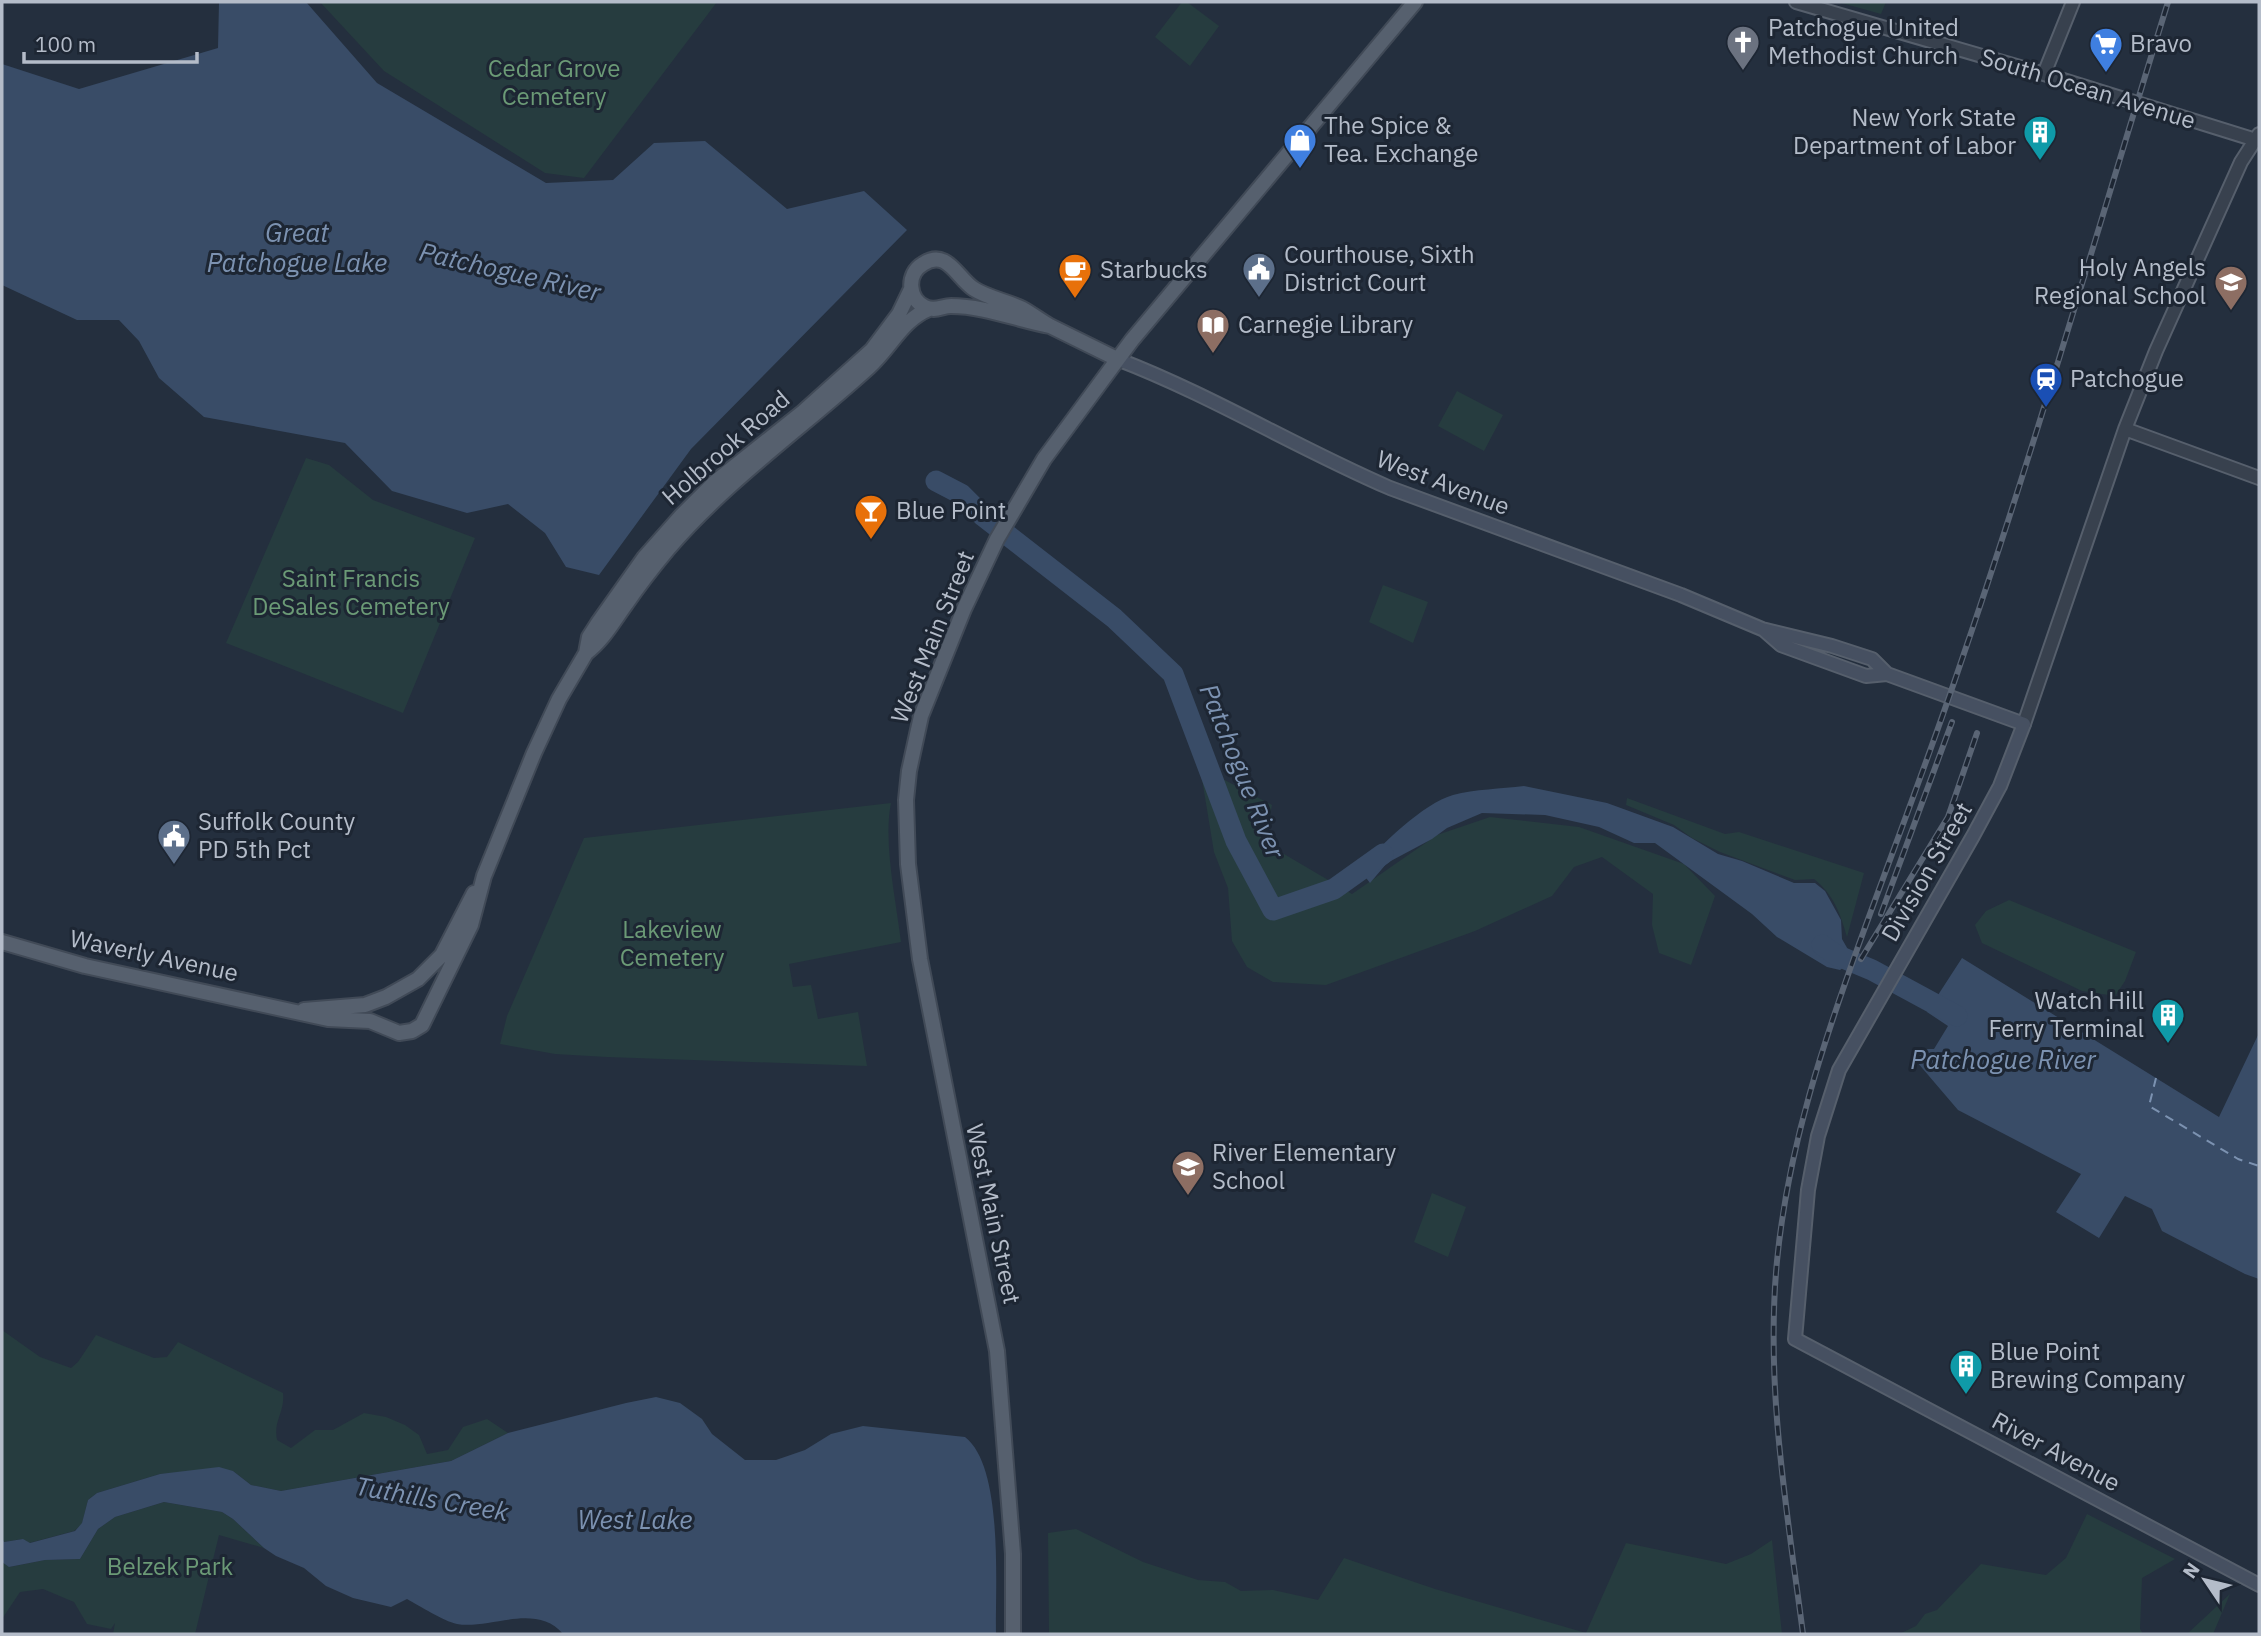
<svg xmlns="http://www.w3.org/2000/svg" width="2261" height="1636" font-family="'IBM Plex Sans',sans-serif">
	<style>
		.green { fill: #263c3f }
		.water { fill: #394c67 }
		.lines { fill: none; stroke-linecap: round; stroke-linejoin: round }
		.river { stroke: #394c67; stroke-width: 21 }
		.ferry { stroke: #7c92b1; stroke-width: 2; stroke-dasharray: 9 7; stroke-linecap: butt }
		.tertiary-casing { stroke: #565f6c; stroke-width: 16 }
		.secondary-casing { stroke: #565f6c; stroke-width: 16 }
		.primary-casing { stroke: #414a57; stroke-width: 18 }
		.tertiary { stroke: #38414e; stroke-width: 12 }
		.secondary { stroke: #465061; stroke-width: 12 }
		.primary { stroke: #56606e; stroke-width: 14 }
		.rail-casing { stroke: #5a6575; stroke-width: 6 }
		.rail { stroke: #1d2633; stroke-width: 3.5; stroke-dasharray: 10; stroke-linecap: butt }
		.labels { text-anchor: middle; stroke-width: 6; stroke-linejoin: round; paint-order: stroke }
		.poi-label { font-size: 24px; fill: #b4bcc9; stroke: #1d2633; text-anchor: start }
		.park-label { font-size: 24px; fill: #6b9a76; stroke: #1d2633 }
		.street-label { font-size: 24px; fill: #b4bcc9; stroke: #1d2633 }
		.water-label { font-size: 26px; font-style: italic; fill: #7c92b1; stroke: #1d2633 }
	</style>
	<rect width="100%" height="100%" fill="#242f3e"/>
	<path class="green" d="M320 2H717L584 178 545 173 384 71Z
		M1182 2H1187L1219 26 1190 66 1155 37Z
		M1838 2H1886L1881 14Z
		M1457 391 1503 415 1484 451 1438 426Z
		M306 458 329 465 373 500 475 538 403 713 226 643Z
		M1383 585 1428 602 1413 643 1369 622Z
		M1200 767 1272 805 1264 847 1284 854 1352 894 1437 835 1490 817 1579 827 1684 864 1715 896 1691 965 1659 953 1652 925 1653 894 1602 857 1574 867 1552 896 1475 931 1326 985 1273 982 1247 967 1232 941 1228 888 1214 852Z
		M1627 798 1725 834 1739 832 1864 873 1847 937C1840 913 1834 895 1814 879L1795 880 1720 852 1692 838 1674 825 1626 805Z
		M891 803C883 842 896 900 901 942L789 964 793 987 811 985 818 1019 858 1012 867 1066 607 1057 555 1054 500 1044 507 1016 584 838Z
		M2009 900 2136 952 2125 981 2115 996 2082 991 1982 943 1975 925 1986 911Z
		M1432 1193 1466 1207 1448 1257 1414 1242Z
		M2 1330 40 1357 71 1368 78 1362 96 1335 154 1358 167 1357 178 1342 283 1393C285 1413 273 1420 277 1440L291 1448 315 1430H333L364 1413 386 1417 405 1425 419 1435 427 1454 448 1450 463 1427 487 1419 508 1433 451 1461 281 1491 251 1485 233 1471 160 1474 97 1493 88 1500 82 1524 74 1531 29 1543 22 1539 4 1542 2 1538Z
		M164 1502 222 1512 233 1519 264 1548 219 1535 195 1634H113L115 1623 111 1629 87 1624 74 1602 43 1589 20 1592 2 1619V1562L10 1567 45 1560 80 1559 98 1529 115 1517Z
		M2087 1514 2175 1559 2142 1578 2140 1629 2143 1634H1899L1916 1626 1925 1614 1937 1610 1981 1564 2046 1575 2066 1558Z
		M1076 1529 1143 1562 1198 1580 1225 1582 1241 1591 1273 1590 1318 1600 1344 1558 1435 1589 1586 1633 1626 1543 1726 1564 1751 1554 1772 1540 1782 1634H1049L1048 1533Z
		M2230 1594 2213 1634H2187Z"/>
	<path class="water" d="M219 2H306L377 83 546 183 613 180 654 143 705 141 787 209 864 191 907 230 691 449 599 575 566 567 545 533 508 504 467 513 392 491 345 443 204 417 159 378 139 341 119 320H77L2 285V64L79 89 218 48Z
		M1524 786 1607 803 1673 827 1718 854 1742 861 1794 883H1815L1825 891 1841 920 1842 939 1850 953 1844 967 1840 970 1827 967 1777 937 1752 914 1655 843H1634L1599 827 1545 815 1482 813 1447 828 1432 839 1387 863 1370 883 1360 870C1379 846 1424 803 1453 795 1475 789 1501 789 1524 786Z
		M1962 958 2219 1117 2259 1033V1279L2245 1274 2162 1231 2152 1209 2125 1196 2099 1238 2056 1212 2081 1174 1958 1110 1917 1062 1923 1049H1934L1948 1026 1927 1012Z
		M656 1397 680 1403 702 1419 712 1434 745 1460H776L805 1450 831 1434 863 1426 965 1437C1004 1467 995 1587 996 1634H563C536 1602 488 1630 457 1624 443 1621 420 1606 407 1599L391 1607 353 1598 326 1586 304 1568 276 1556 264 1548 233 1519 222 1512 164 1502 115 1517 98 1529 80 1559 45 1560 9 1567 2 1562V1538L4 1542 23 1539 30 1543 75 1531 82 1523 88 1500 97 1493 160 1474 219 1467 233 1471 251 1485 281 1491 451 1461 508 1433 626 1403Z"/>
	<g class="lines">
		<path class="river" d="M936 481 961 494 983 516 1114 618 1173 674 1236 841 1273 910 1334 889 1383 854
			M1822 945 1836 955 1872 970 1957 1016"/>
		<path class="ferry" d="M2156 1078 2149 1106 2238 1159 2259 1166"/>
		<defs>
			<path id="tertiary" d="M1796 2 2044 74 2259 141
				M2044 74 2073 2
				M2125 429 2259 478
				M2024 724 2125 429 2156 351 2241 162 2259 134"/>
			<path id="secondary" d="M1117 359C1211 395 1297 448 1390 488L1681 595 1762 629 1832 646 1872 659 1887 674 2024 724 2000 786 1973 836 1839 1070 1818 1136 1808 1190 1795 1339 2259 1585
				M1765 631 1781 645 1866 676 1887 674"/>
			<path id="primary" d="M1050 326C1017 320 985 306 951 306 942 306 935 312 925 307 908 299 906 274 923 264 947 248 957 278 974 289 988 298 1007 301 1023 309 1032 314 1041 321 1050 326 1072 337 1095 348 1117 359
				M586 653C603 640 613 622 626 604 639 585 653 567 668 549 727 480 802 428 869 367 891 347 902 320 929 309
				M2 942 85 966 328 1019 370 1021 399 1033 412 1031 422 1025 471 925 484 876 534 753 559 699 586 653 589 637 598 623 644 558 682 515 715 482 803 412 872 350 899 314 911 289
				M304 1010 365 1005 386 997 418 979 442 955 474 893
				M1013 1634V1554L997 1351 920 959 908 864 906 800 909 771 921 716 964 609 997 539 1044 459 1132 340 1415 2"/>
		</defs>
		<use href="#tertiary" class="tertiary-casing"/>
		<use href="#secondary" class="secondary-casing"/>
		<use href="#primary" class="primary-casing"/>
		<use href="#tertiary" class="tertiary"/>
		<use href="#secondary" class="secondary"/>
		<use href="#primary" class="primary"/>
		<defs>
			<path id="rail" d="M1881 914 1952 722
				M1861 959 1948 817 1977 733
				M1803 1634C1787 1511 1765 1386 1777 1261 1788 1147 1824 1040 1863 933 1895 845 1929 757 1959 668 2035 448 2099 224 2168 2"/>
		</defs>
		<use href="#rail" class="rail-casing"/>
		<use href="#rail" class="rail"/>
	</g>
	<defs>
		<symbol id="church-pin" viewBox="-11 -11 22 30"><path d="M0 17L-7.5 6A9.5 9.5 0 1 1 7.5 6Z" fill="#6b7280" stroke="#1d2633"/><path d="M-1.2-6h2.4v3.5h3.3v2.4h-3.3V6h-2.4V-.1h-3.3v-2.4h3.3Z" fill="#fff"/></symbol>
		<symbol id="supermarket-pin" viewBox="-11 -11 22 30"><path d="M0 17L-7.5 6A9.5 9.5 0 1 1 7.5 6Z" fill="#3f7fe0" stroke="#1d2633"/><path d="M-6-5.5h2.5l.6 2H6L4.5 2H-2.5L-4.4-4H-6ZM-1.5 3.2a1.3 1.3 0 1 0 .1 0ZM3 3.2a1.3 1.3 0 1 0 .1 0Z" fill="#fff"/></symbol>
		<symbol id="building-pin" viewBox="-11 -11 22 30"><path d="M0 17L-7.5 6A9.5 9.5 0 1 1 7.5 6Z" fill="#0f9aa8" stroke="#1d2633"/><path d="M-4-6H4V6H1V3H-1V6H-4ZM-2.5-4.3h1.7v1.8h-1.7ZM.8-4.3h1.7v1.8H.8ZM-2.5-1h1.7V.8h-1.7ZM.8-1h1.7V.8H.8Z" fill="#fff"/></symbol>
		<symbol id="shop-pin" viewBox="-11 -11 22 30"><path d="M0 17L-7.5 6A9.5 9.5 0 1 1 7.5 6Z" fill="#3f7fe0" stroke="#1d2633"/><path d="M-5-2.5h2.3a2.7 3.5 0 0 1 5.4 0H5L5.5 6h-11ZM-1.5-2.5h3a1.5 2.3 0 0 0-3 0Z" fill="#fff"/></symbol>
		<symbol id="civic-pin" viewBox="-11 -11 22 30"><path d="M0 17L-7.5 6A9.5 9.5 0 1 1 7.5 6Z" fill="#5c6f8a" stroke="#1d2633"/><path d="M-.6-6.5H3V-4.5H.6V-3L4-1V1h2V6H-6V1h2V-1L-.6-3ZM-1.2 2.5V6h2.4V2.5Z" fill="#fff"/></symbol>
		<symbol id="cafe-pin" viewBox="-11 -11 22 30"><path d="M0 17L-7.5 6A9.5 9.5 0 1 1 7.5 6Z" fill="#e8710a" stroke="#1d2633"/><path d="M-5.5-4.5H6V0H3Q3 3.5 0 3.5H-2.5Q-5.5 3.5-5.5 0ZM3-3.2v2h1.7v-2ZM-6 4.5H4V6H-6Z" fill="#fff"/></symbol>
		<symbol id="school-pin" viewBox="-11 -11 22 30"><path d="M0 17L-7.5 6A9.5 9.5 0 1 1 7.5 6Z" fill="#8d6e63" stroke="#1d2633"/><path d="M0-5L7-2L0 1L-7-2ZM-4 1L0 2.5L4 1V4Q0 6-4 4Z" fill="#fff"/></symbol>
		<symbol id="library-pin" viewBox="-11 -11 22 30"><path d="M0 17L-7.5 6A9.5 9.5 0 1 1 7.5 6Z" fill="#8d6e63" stroke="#1d2633"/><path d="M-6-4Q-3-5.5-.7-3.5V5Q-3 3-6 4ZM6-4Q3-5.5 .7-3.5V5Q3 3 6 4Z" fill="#fff"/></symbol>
		<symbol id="station-pin" viewBox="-11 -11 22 30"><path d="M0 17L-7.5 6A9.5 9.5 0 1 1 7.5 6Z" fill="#1a4fb4" stroke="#1d2633"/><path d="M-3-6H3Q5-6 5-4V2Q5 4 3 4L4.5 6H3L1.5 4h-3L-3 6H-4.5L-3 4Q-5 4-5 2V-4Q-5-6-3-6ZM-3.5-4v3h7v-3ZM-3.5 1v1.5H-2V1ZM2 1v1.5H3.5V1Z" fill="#fff"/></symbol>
		<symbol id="bar-pin" viewBox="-11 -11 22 30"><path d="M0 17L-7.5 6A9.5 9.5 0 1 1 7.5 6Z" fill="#e8710a" stroke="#1d2633"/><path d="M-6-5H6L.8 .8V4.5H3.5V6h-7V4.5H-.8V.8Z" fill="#fff"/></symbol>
	</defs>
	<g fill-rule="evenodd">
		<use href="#church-pin" x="1724" y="23" width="38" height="52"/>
		<use href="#supermarket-pin" x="2087" y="25" width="38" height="52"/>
		<use href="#building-pin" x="2021" y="113" width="38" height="52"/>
		<use href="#shop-pin" x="1281" y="121" width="38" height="52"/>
		<use href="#civic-pin" x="1240" y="250" width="38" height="52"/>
		<use href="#cafe-pin" x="1056" y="251" width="38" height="52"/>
		<use href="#school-pin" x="2212" y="263" width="38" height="52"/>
		<use href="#library-pin" x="1194" y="306" width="38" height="52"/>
		<use href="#station-pin" x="2027" y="360" width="38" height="52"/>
		<use href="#bar-pin" x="852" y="492" width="38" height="52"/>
		<use href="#civic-pin" x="155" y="817" width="38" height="52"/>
		<use href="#building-pin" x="2149" y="996" width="38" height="52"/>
		<use href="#school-pin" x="1169" y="1148" width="38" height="52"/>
		<use href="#building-pin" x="1947" y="1347" width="38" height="52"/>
	</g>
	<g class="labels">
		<g class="poi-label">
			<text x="1768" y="36">Patchogue United<tspan x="1768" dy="28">Methodist Church</tspan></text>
			<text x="2130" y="52">Bravo</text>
			<text x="2016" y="126" text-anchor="end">New York State<tspan x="2016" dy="28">Department of Labor</tspan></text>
			<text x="1324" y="134">The Spice &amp;<tspan x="1324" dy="28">Tea. Exchange</tspan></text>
			<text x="1284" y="263">Courthouse, Sixth<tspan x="1284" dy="28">District Court</tspan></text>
			<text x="2206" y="276" text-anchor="end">Holy Angels<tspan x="2206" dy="28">Regional School</tspan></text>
			<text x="1100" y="278">Starbucks</text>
			<text x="1238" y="333">Carnegie Library</text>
			<text x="2070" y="387">Patchogue</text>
			<text x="896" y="519">Blue Point</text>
			<text x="198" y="830">Suffolk County<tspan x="198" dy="28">PD 5th Pct</tspan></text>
			<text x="2144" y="1009" text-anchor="end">Watch Hill<tspan x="2144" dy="28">Ferry Terminal</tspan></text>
			<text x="1212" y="1161">River Elementary<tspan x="1212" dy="28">School</tspan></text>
			<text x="1990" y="1360">Blue Point<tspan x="1990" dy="28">Brewing Company</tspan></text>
		</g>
		<g class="park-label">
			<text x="554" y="77">Cedar Grove<tspan x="554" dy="28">Cemetery</tspan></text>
			<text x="351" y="587">Saint Francis<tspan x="351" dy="28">DeSales Cemetery</tspan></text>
			<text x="672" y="938">Lakeview<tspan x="672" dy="28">Cemetery</tspan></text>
			<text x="170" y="1575">Belzek Park</text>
		</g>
		<g class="street-label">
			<text transform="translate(2088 89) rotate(17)" y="8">South Ocean Avenue</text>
			<text transform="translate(726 448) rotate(-41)" y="8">Holbrook Road</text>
			<text transform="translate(1443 483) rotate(21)" y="8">West Avenue</text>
			<text transform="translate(933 637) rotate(-68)" y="8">West Main Street</text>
			<text transform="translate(1927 872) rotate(-60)" y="8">Division Street</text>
			<text transform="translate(154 956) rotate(12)" y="8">Waverly Avenue</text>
			<text transform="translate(993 1214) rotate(78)" y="8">West Main Street</text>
			<text transform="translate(2056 1452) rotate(28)" y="8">River Avenue</text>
		</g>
		<g class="water-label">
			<text x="297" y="242">Great<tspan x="297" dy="30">Patchogue Lake</tspan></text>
			<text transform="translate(510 272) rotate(13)" y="9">Patchogue River</text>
			<text transform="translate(1242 771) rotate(68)" y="9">Patchogue River</text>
			<text x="2003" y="1069">Patchogue River</text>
			<text transform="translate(432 1499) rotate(10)" y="9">Tuthills Creek</text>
			<text x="635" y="1529">West Lake</text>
		</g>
	</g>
	<rect width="2261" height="1636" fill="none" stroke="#b4bcc9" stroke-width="7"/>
	<g transform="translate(2205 1580) rotate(305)" stroke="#1d2633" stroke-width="5" paint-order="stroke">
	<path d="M0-5L12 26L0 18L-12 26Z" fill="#b4bcc9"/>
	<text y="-10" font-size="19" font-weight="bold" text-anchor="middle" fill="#b4bcc9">N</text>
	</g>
	<path d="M24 52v10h173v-10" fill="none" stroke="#b4bcc9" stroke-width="3.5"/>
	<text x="35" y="52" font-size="21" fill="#b4bcc9" stroke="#1d2633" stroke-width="5" paint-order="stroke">100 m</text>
</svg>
